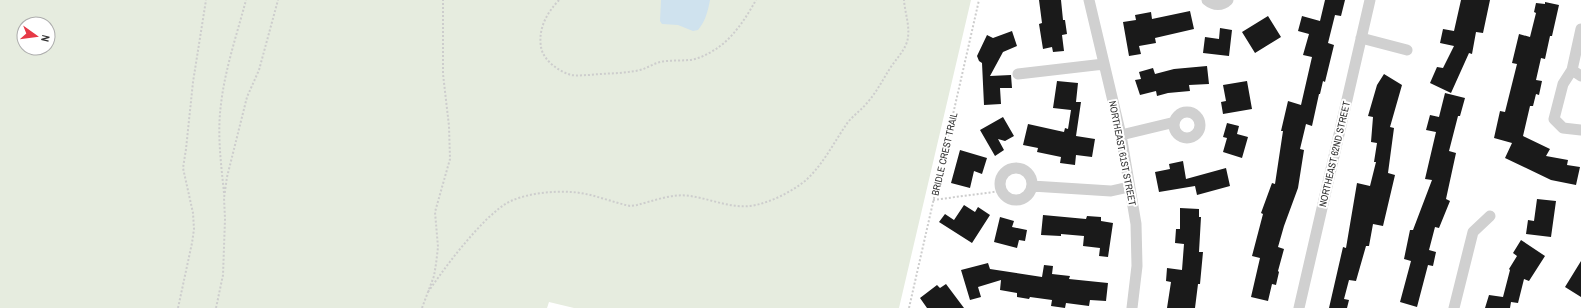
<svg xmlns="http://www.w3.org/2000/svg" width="1581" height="308" font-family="'Archivo Narrow',sans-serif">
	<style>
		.green { fill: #e6ecdf; fill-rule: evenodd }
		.water { fill: #cfe2ee }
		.building { fill: #1a1a1a }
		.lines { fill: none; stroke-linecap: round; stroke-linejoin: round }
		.path { stroke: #cdcdcd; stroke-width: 2; stroke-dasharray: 2 2; stroke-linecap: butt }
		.minor { stroke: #d0d0d0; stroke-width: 11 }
		.labels { text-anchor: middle; stroke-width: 4; stroke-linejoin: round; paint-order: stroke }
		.street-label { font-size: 10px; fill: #333; stroke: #fff }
	</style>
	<rect width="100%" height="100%" fill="#fff"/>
	<path class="green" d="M0 0H971L899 308H574L549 302 547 308H0ZM24 24H48V48H24Z"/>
	<path class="water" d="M661 0H710C708 11 705 22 698 30L693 31 678 25 662 24 660 21Z"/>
	<path class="building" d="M1039 0H1061L1063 20H1065L1067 34 1062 35 1064 51 1053 52 1052 47 1043 49 1039 24 1042 23Z
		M1325 0H1345L1341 16 1335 15 1328 43 1334 45 1325 82 1323 81 1320 94H1319L1312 126 1306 124 1300 149 1304 150 1298 188 1284 226 1278 247 1284 249 1278 271 1279 272 1276 285 1272 284 1268 301 1251 297 1260 258 1252 256 1263 214 1261 213 1272 183 1275 184 1283 131H1281L1288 101 1301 105 1312 57 1303 55 1309 34 1298 31 1302 16 1320 21Z
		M1461 0H1490L1483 33 1476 32 1472 54 1469 53 1451 93 1430 83 1437 67 1443 68 1454 46 1440 43 1443 29 1454 31Z
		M1545 2 1559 5 1552 36H1550L1545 59 1541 58 1536 80 1542 81 1539 95 1536 94 1533 106H1530L1523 136 1550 149 1546 156 1568 160 1567 165 1580 167 1576 185 1551 180 1505 158 1512 143 1494 138 1500 111 1505 112 1517 64 1512 63 1519 34 1530 37 1536 13 1534 12 1536 3 1545 4Z
		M1190 11 1194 29 1155 38 1156 43 1139 46 1141 54 1129 56 1123 22 1136 20 1135 15 1151 12 1152 19Z
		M1268 16 1281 37 1255 53 1242 32Z
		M1220 28 1232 30 1229 56 1203 53 1205 37 1219 39Z
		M1012 31 1017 46 1003 52 990 76 1011 75 1012 88H1000L1001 104 984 105 982 63 979 61 977 56 987 35 993 38Z
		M1207 66 1209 84 1189 85 1190 91 1168 93 1157 96 1156 91 1140 95 1135 80 1141 79 1139 72 1153 68 1155 74 1174 69Z
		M1384 74 1402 85 1390 127 1394 128 1388 173 1395 175 1383 226 1373 224 1369 246H1366L1356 281 1349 280 1344 299 1349 300 1347 308H1329L1343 247 1346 248 1357 183 1370 186 1376 162H1374L1377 143 1371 142 1373 117 1368 116 1377 85Z
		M1057 81 1078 83 1076 102H1081L1076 136 1095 139 1092 157 1076 155 1075 165 1060 163 1061 157 1037 152 1038 148 1023 145 1028 124 1064 132 1065 128 1068 129 1071 110 1053 108Z
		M1247 81 1252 109 1223 114 1221 102 1226 101 1223 85Z
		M1445 93 1465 98 1460 116H1458L1449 151 1456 153 1446 199 1450 201 1439 228 1435 227 1429 250 1436 252 1433 266 1428 265 1417 307 1400 302 1411 261 1404 259 1410 230H1413L1432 180 1425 179 1436 132 1426 130 1430 115 1439 117Z
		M1003 117 1014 136 1005 141 998 139 1004 150 995 156 980 130Z
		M1227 123 1239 126 1237 134 1248 137 1242 158 1223 152 1227 138 1223 137Z
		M960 150 987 158 982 174 974 171 970 188 951 183Z
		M1183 161 1186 179 1226 168 1230 186 1197 195 1195 186 1159 192 1155 172 1170 169 1169 164Z
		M1537 199 1556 201 1551 237 1526 234 1528 220 1534 221Z
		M964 205 975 212 978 207 990 215 972 243 939 222 945 214 954 220Z
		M1180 208 1199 209V217H1201L1199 252H1203L1200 284H1198L1195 308H1167L1171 282 1166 281 1167 268 1182 270 1184 244 1175 243 1176 229H1180Z
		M1043 215 1086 219 1087 216 1101 217V221L1113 223 1108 257 1099 256 1100 248 1083 246 1084 236 1061 234V236L1041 235Z
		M1000 217 1014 221 1012 227 1027 230 1025 241 1019 240 1017 248 994 242Z
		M1521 240 1545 256 1529 281 1524 279 1518 303 1511 302 1510 308H1485L1489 295 1503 297 1510 270 1509 269 1517 256 1513 253Z
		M1581 261V297L1565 287Z
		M988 263 990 269 1042 277 1044 265 1053 266 1052 274 1070 276 1069 279 1108 283 1106 301 1090 300 1089 306 1066 303 1065 308 1051 306 1052 300 1030 297 1029 299 1017 297V293L1000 290 1001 280 978 287 981 297 970 300 961 270Z
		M946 284 964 308H927L920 298 937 285 940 288Z"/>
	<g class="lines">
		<path class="path" d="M559 0C547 13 538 28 541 47 543 60 558 71 571 75 577 76 583 75 589 75 606 73 623 74 640 70 647 68 653 64 660 62 669 60 679 61 688 60 697 60 708 54 716 49 733 38 746 18 756 0
			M224 193C221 163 217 134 221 104 225 69 237 34 246 0
			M933 200 1001 191
			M428 292C446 266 465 241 487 219 495 212 502 205 511 201 529 193 552 191 571 192 591 193 611 202 630 206L637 205C653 201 673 193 690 196 712 199 733 210 756 205 773 201 791 192 805 181 823 165 834 142 848 122 854 115 861 110 867 103 876 93 882 81 889 70 895 60 903 53 907 42 911 28 905 14 904 0
			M178 308 192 243 194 229 193 213 183 168 186 149 193 82 206 0
			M216 308 223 275 225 219 224 198 227 177 247 97 259 70 278 0
			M422 308 434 276 436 264 438 247 435 212 450 159 449 126 443 74V0
			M909 308 979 0"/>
		<path class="minor" d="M1089 0 1121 135 1136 224 1137 266 1132 308
			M1207 0C1214 6 1222 6 1228 0
			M1581 29 1572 70 1563 84 1554 119 1563 128 1581 130
			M1361 38 1407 50
			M1572 70 1581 76
			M1018 74 1104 64
			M1174 125a13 13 0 1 1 26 0a13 13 0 1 1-26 0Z
			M1121 135 1171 123H1174
			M1000 184a16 16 0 1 1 32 0a16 16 0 1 1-32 0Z
			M1032 186 1111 191 1129 187
			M1299 308 1370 0
			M1454 308 1473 232 1490 216"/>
	</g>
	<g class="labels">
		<g class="street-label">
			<text transform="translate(1123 153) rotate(79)" y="4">NORTHEAST 61ST STREET</text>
			<text transform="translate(944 154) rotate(-77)" y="4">BRIDLE CREST TRAIL</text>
			<text transform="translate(1334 154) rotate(-77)" y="4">NORTHEAST 62ND STREET</text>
		</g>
	</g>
	<g transform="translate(36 36) rotate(104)"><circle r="19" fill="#ffffff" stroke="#adadad"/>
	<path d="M0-3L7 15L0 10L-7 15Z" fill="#e63946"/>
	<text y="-6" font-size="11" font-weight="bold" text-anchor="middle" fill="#333333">N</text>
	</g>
</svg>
